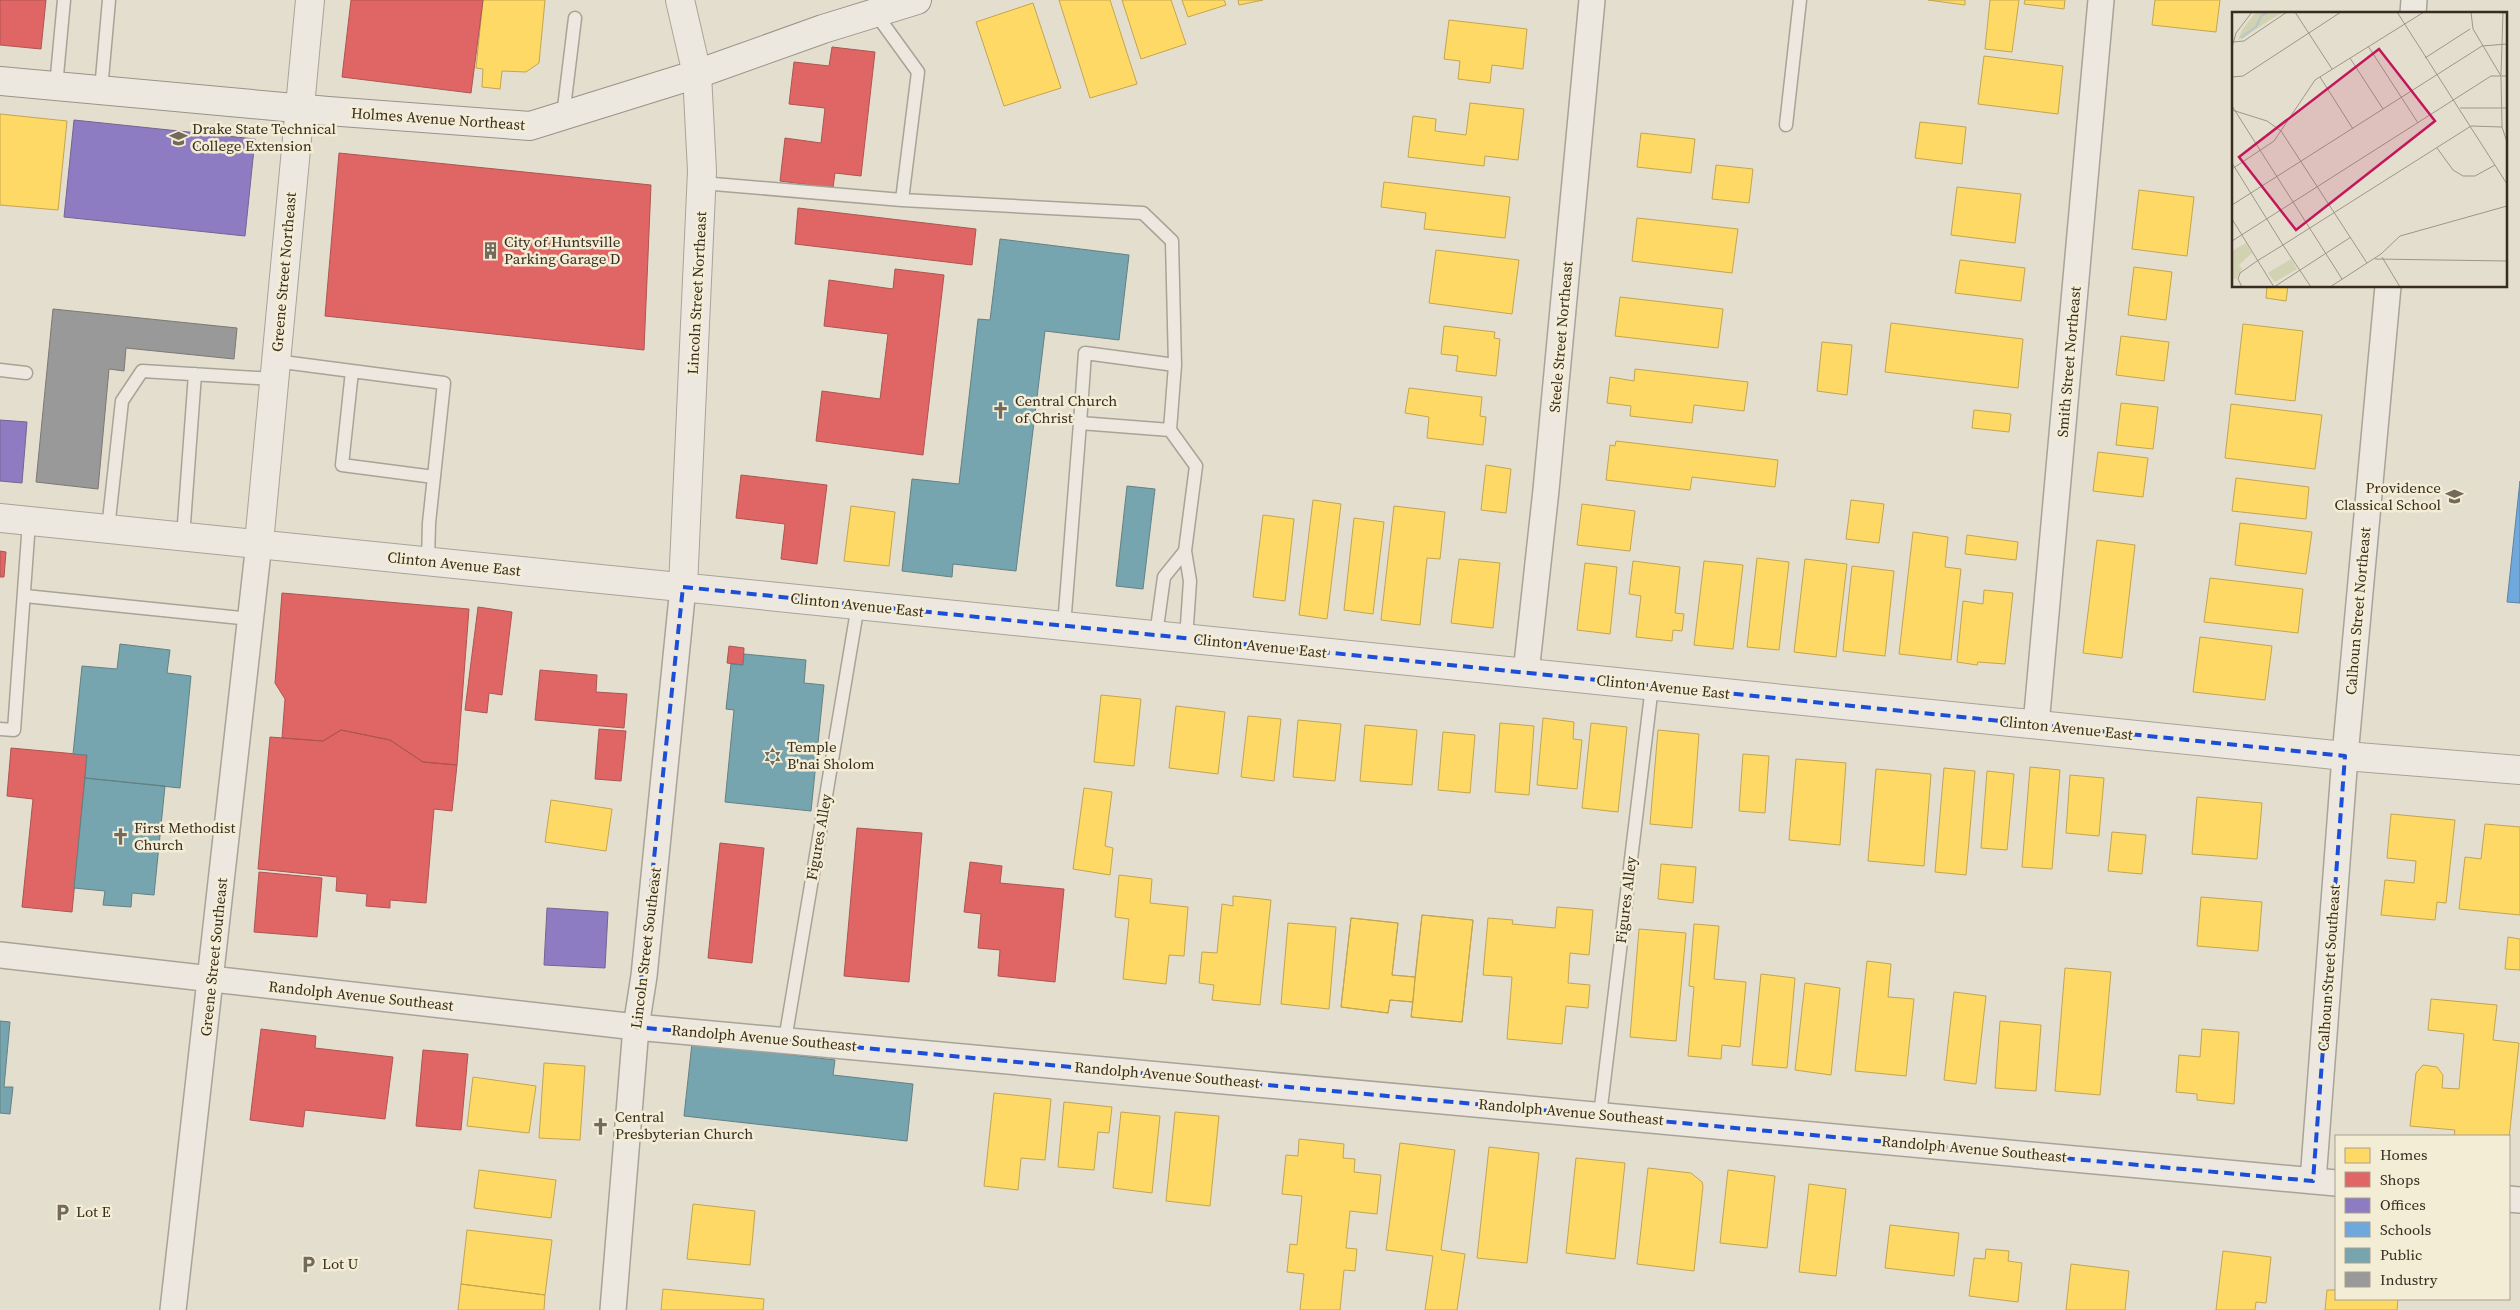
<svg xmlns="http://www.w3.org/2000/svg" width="2520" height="1310" font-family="'Source Serif 4',serif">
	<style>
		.homes { fill: #ffd966; stroke: #c3a551 }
		.shops { fill: #e06666; stroke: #ad5551 }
		.offices { fill: #8e7cc3; stroke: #746492 }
		.schools { fill: #6fa8dc; stroke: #5e83a3 }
		.public { fill: #76a5af; stroke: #638184 }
		.industry { fill: #999; stroke: #7c7874 }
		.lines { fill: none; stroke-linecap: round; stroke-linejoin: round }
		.service-casing { stroke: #a8a397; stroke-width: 15 }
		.minor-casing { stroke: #a8a397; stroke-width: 28 }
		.tertiary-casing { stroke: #a8a397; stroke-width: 30 }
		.secondary-casing { stroke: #989387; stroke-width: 30 }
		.service { stroke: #ece8df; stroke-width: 12 }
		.minor { stroke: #ece8df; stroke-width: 25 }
		.tertiary { stroke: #ece8df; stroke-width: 28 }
		.secondary { stroke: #ece8df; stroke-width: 28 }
		.marked { fill: none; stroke: #1d4ed8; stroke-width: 4; stroke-dasharray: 10 6; stroke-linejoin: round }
		.labels { text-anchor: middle; stroke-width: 5; stroke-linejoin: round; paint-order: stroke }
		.street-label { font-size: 15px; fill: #372c1f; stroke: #f4edd5 }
		.poi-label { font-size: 15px; fill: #372c1f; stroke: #f4edd5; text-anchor: start }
		.inset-river { fill: none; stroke: #b9c8c0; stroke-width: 2.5 }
		.inset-road { fill: none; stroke: #9e9788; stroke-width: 1 }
		.view { fill: #c2185b; fill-opacity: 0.15; stroke: #c2185b; stroke-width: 2.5 }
		.inset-edge { fill: none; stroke: #372c1f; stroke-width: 2.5 }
	</style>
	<rect width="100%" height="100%" fill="#e3dece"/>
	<path class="homes" d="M483 0H545L539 63 526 72 502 71 500 89 482 87 483 69 476 68Z
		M1059 0H1110L1137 84 1090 98Z
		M1122 0H1171L1186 44 1141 59Z
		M1182 0H1224L1226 5 1188 17Z
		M1238 0H1263L1239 5Z
		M1928 0H1965V5Z
		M1990 0H2019L2012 52 1985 49Z
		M2025 0H2065L2064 9 2024 4Z
		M2155 0H2220L2216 32 2152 25Z
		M1033 3 1061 88 1004 106 976 22Z
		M1449 20 1527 29 1523 69 1492 65 1490 83 1458 79 1460 61 1444 59Z
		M1984 56 2063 66 2058 114 1978 104Z
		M1470 103 1524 109 1518 160 1485 156 1484 166 1408 157 1413 116 1436 119 1435 131 1466 135Z
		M0 114 67 121 58 210 0 205Z
		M1920 122 1966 127 1962 164 1915 158Z
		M1641 133 1695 139 1691 173 1637 167Z
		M1716 165 1753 169 1749 203 1712 199Z
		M1384 182 1510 197 1505 238 1424 229 1426 213 1381 207Z
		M1957 187 2021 194 2015 243 1951 235Z
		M2139 190 2194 197 2187 256 2132 249Z
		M1637 218 1738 229 1732 273 1632 261Z
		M1436 250 1519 260 1512 314 1429 303Z
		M1960 260 2025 268 2021 301 1955 293Z
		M2134 267 2172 272 2166 320 2128 315Z
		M2267 286H2288L2286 301 2266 298Z
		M1620 297 1723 309 1718 348 1615 336Z
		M1891 323 2023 339 2018 388 1885 372Z
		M2243 324 2303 331 2295 401 2235 394Z
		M1444 326 1495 332 1494 338 1500 339 1496 376 1456 371 1458 356 1441 354Z
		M2121 336 2169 342 2164 381 2116 375Z
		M1822 342 1852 345 1847 395 1817 391Z
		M1635 369 1748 382 1744 411 1694 405 1692 423 1630 416 1631 406 1607 403 1610 377 1634 381Z
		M1409 388 1482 397 1480 416 1486 417 1483 445 1427 438 1429 417 1405 413Z
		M2121 403 2158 407 2153 449 2116 445Z
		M2231 404 2322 415 2315 469 2225 458Z
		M1974 410 2011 414 2009 432 1972 428Z
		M1616 441 1778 460 1775 487 1692 477 1690 490 1606 480 1610 445 1615 446Z
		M2098 452 2148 458 2143 497 2093 491Z
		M1486 465 1511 469 1506 513 1481 510Z
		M2236 478 2309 487 2306 519 2232 511Z
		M1313 500 1341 504 1327 619 1299 615Z
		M1851 500 1884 504 1879 543 1846 539Z
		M1582 504 1635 511 1630 551 1577 545Z
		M851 506 895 512 889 566 844 561Z
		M1394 506 1445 512 1440 559 1427 558 1420 625 1381 620Z
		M1263 515 1294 519 1285 601 1253 597Z
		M1354 518 1384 522 1373 614 1344 610Z
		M2240 523 2312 532 2306 574 2235 565Z
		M1913 532 1948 537 1945 567 1961 569 1951 660 1899 654Z
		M1967 535 2018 542 2016 560 1965 554Z
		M2097 540 2135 545 2122 658 2083 653Z
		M1757 558 1789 562 1779 650 1747 647Z
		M1459 559 1500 563 1493 628 1451 623Z
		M1805 559 1847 564 1836 657 1794 652Z
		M1633 561 1680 567 1675 613 1684 614 1682 631 1673 630 1672 641 1636 637 1641 596 1629 594Z
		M1704 561 1743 565 1733 649 1694 645Z
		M1585 563 1617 567 1610 634 1577 630Z
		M1852 566 1894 571 1885 656 1843 651Z
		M2210 578 2303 589 2298 633 2204 622Z
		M1984 590 2013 593 2005 664 1978 662 1977 665 1957 662 1963 601 1983 604Z
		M2200 637 2272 646 2265 700 2193 692Z
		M1101 695 1141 699 1134 766 1094 762Z
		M1176 706 1225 712 1218 774 1169 768Z
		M1248 716 1281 719 1274 781 1241 777Z
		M1543 718 1574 722 1573 739 1582 740 1577 789 1537 785Z
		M1298 720 1341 724 1335 781 1293 777Z
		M1500 723 1534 726 1529 795 1495 792Z
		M1591 723 1627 727 1618 812 1582 808Z
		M1365 725 1417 730 1412 785 1360 781Z
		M1658 730 1699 734 1692 828 1650 824Z
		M1443 732 1475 735 1470 793 1438 790Z
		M1743 754 1769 756 1765 813 1739 811Z
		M1796 759 1846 763 1840 845 1789 840Z
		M2030 767 2060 770 2052 869 2022 867Z
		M1944 768 1975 771 1966 875 1935 872Z
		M1876 769 1931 774 1924 866 1868 861Z
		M1987 771 2014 774 2007 850 1981 848Z
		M2070 775 2104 778 2099 836 2066 833Z
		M1084 788 1112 792 1105 846 1113 848 1110 875 1073 869Z
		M2197 797 2262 803 2257 859 2192 854Z
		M551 800 612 809 606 851 545 842Z
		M2391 814 2455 820 2446 903 2437 902 2435 920 2381 915 2385 880 2414 883 2416 861 2387 858Z
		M2485 824 2520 827V915L2459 909 2465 857 2481 859Z
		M2112 832 2146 835 2142 874 2108 871Z
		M1661 864 1696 867 1693 903 1658 899Z
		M1119 875 1152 879 1150 903 1188 907 1184 956 1169 955 1166 984 1123 979 1129 919 1115 917Z
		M1233 896 1271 900 1260 1005 1212 1000 1214 985 1199 983 1202 952 1217 953 1222 904 1233 906Z
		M2201 897 2262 902 2258 951 2197 946Z
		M1557 907 1593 910 1589 955 1570 953 1568 983 1590 985 1588 1008 1566 1006 1562 1044 1507 1039 1512 977 1483 975 1488 918 1513 920 1512 924 1555 928Z
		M1422 915 1473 920 1462 1022 1411 1017 1413 1002 1390 1000 1388 1013 1341 1007 1351 918 1398 923 1392 975 1415 977Z
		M1422 915 1473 920 1462 1022 1411 1017Z
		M1351 918 1398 923 1392 975 1415 977 1413 1002 1390 1000 1388 1013 1341 1007Z
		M1288 923 1336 927 1329 1009 1281 1004Z
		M1694 924 1719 926 1714 979 1746 982 1740 1047 1722 1045 1721 1059 1688 1056 1694 987 1689 986Z
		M1639 929 1686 933 1676 1041 1630 1037Z
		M2508 937 2520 939V970L2505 969Z
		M1867 961 1891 964 1888 997 1914 999 1906 1076 1855 1071Z
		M2065 968 2111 972 2100 1095 2055 1091Z
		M1761 974 1795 978 1787 1068 1752 1065Z
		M1805 983 1840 988 1831 1075 1795 1070Z
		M1954 992 1986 996 1976 1084 1944 1080Z
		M2431 999 2497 1005 2493 1040 2519 1043 2509 1139V1136H2454L2455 1130 2410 1126 2416 1073 2423 1065 2437 1067 2443 1075 2442 1088 2459 1089 2464 1034 2428 1030Z
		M2000 1021 2041 1025 2036 1091 1995 1088Z
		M2202 1029 2239 1032 2234 1104 2197 1100V1094L2176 1092 2179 1055 2200 1057Z
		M544 1063 585 1066 580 1140 539 1138Z
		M473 1077 536 1086 529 1133 467 1126Z
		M994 1093 1051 1099 1045 1160 1021 1158 1018 1190 984 1186Z
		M1064 1102 1112 1107 1109 1133 1098 1132 1094 1170 1058 1167Z
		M1121 1112 1160 1116 1152 1193 1113 1188Z
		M1175 1112 1219 1116 1210 1206 1166 1201Z
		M1299 1139 1344 1144 1343 1158 1355 1159 1354 1172 1381 1175 1377 1214 1350 1211 1346 1248 1357 1249 1355 1271 1344 1270 1340 1310H1300L1304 1274 1287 1272 1290 1244 1297 1245 1302 1196 1282 1194 1286 1155 1298 1156Z
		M1400 1143 1455 1150 1441 1250 1465 1254 1457 1310H1425L1433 1256 1386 1250Z
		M1489 1147 1539 1153 1527 1263 1477 1258Z
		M1576 1158 1625 1163 1615 1259 1566 1253Z
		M1648 1168 1691 1173 1702 1182 1703 1186 1694 1271 1637 1264Z
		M479 1170 556 1180 551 1218 474 1208Z
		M1728 1170 1775 1176 1767 1248 1720 1243Z
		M1809 1184 1846 1189 1836 1276 1799 1272Z
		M693 1204 755 1211 750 1265 687 1259Z
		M1890 1225 1959 1233 1954 1276 1885 1268Z
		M467 1230 552 1240 545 1295 461 1284Z
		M1986 1249 2009 1251 2008 1261 2022 1263 2018 1302 1969 1296 1974 1258 1985 1259Z
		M2223 1251 2271 1257 2266 1303 2256 1302 2255 1310H2216Z
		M2071 1264 2129 1271 2125 1310H2066Z
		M461 1284 545 1295 544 1310H458Z
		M663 1289 764 1299 763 1310H661Z
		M2327 1290H2336V1299H2398L2397 1310H2325Z"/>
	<path class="shops" d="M0 0H46L41 49 0 45Z
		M351 0H483L471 93 342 77Z
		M832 47 875 52 861 176 835 173 833 188 780 181 785 138 821 143 825 108 789 104 794 62 829 66Z
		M339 153 651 185 644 350 325 316Z
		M798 208 976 229 972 265 795 244Z
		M895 269 944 275 923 455 816 441 822 391 880 399 888 334 824 326 829 280 893 289Z
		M741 475 827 485 817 564 781 559 785 524 736 518Z
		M0 551 6 552 4 577H0Z
		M282 593 469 609 457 765 423 762 390 740 341 730 323 741 282 738 285 699 275 683Z
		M478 607 512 612 502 695 489 693 487 713 465 710Z
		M729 646 744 648 743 665 727 663Z
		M540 670 597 675 596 692 627 694 624 728 535 720Z
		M599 729 626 731 621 781 595 779Z
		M341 730 390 740 423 762 457 765 452 811 434 809 426 903 390 900V908L366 906 367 894 336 891 337 877 258 869 270 737 323 741Z
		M11 748 87 755 72 912 22 907 33 799 7 796Z
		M857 828 922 833 909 982 844 976Z
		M720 843 764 848 752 963 708 958Z
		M970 862 1002 866 1000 883 1064 889 1055 982 998 976 1000 950 978 948 981 914 964 912Z
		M259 872 322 878 317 937 254 932Z
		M261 1029 316 1036 315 1048 393 1057 385 1119 305 1110 303 1127 250 1120Z
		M423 1050 468 1054 461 1130 416 1126Z"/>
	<path class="offices" d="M74 120 255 139 245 236 64 217Z
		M0 420 27 422 22 483 0 481Z
		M547 908 608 912 605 968 544 965Z"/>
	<path class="schools" d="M2520 481V603L2507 602Z"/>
	<path class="public" d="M1000 239 1129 255 1119 340 1045 331 1016 571 953 564 952 577 902 571 912 479 959 484 978 319 990 320Z
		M1127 486 1155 489 1143 589 1116 586Z
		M120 644 170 650 167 673 191 676 180 788 85 778 87 755 73 754 82 666 117 669Z
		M744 654 806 660 804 683 824 685 811 811 725 802 734 710 726 709 731 664 743 665Z
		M85 778 165 786 154 895 132 893 131 907 103 905 105 891 74 888Z
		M0 1021 10 1022 4 1087H13L10 1114 0 1113Z
		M692 1043 835 1060 833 1075 913 1084 907 1141 684 1116Z"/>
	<path class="industry" d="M53 309 237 328 234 359 126 348 124 371 109 369 98 489 36 482Z"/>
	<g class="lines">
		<defs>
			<path id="service" d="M56 86 64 0
				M101 90 109 0
				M563 116 575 18
				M1786 125 1800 0
				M702 183 902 200 918 72 876 14
				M902 200 1143 213 1172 241 1175 365 1170 430 1080 423 1064 626
				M275 361 444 383 429 523 428 561
				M0 370 26 373
				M352 371 342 465 434 477
				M1080 423 1085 353 1175 365
				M1170 430 1196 466 1185 551 1190 581 1186 639
				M108 529 122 401 142 371 274 379
				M183 537 195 374
				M25 596 251 619
				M1156 635 1164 577 1185 551
				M0 729 14 730 29 522
				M785 1040 858 605
				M1600 1115 1652 686"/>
			<path id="minor" d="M2413 14 2414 0
				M1526 673 1546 490 1592 0
				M2036 725 2101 0
				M0 955 636 1027 2336 1183
				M2313 1181 2345 756 2388 286
				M2509 1199 2520 1200
				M173 1310 259 543
				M613 1310 636 1027 644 976 683 587"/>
			<path id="tertiary" d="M680 0 697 74 702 171 683 587
				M0 518 2345 756 2520 770
				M259 543 310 0"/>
			<path id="secondary" d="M0 81 328 111 530 126 697 74 823 29 917 0"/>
		</defs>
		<use href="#service" class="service-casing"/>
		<use href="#minor" class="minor-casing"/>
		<use href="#tertiary" class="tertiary-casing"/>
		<use href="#secondary" class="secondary-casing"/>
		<use href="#service" class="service"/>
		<use href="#minor" class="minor"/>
		<use href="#tertiary" class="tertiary"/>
		<use href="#secondary" class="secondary"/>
	</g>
	<path class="marked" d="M683 587 2345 756 2313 1181 636 1027Z"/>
	<defs>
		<symbol id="school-bare" viewBox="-9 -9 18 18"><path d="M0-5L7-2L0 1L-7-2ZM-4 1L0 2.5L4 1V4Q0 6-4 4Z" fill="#736a5c" stroke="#f4edd5" stroke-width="2.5" paint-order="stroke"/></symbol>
		<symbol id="building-bare" viewBox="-9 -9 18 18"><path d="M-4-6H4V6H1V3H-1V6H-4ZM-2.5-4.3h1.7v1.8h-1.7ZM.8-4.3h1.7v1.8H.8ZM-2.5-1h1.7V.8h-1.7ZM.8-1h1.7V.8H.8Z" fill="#736a5c" stroke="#f4edd5" stroke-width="2.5" paint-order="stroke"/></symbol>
		<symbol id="church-bare" viewBox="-9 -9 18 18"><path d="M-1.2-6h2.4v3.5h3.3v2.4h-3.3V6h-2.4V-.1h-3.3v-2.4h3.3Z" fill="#736a5c" stroke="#f4edd5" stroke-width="2.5" paint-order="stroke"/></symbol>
		<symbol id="synagogue-bare" viewBox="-9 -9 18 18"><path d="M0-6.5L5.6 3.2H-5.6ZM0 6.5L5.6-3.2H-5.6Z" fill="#736a5c" stroke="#f4edd5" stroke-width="2.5" paint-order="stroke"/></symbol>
		<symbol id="parking-bare" viewBox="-9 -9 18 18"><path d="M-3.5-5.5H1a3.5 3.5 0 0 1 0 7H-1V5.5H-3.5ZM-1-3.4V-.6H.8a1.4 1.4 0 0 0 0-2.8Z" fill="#736a5c" stroke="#f4edd5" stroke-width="2.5" paint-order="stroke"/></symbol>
	</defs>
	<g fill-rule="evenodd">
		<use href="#school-bare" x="166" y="126" width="25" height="25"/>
		<use href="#building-bare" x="478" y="238" width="25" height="25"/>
		<use href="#church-bare" x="988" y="398" width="25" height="25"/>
		<use href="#school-bare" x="2442" y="484" width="25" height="25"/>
		<use href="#synagogue-bare" x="760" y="744" width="25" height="25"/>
		<use href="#church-bare" x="108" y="824" width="25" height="25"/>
		<use href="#church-bare" x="588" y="1114" width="25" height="25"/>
		<use href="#parking-bare" x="50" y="1200" width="25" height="25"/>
		<use href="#parking-bare" x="296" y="1252" width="25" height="25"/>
	</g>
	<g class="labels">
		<g class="street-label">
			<text transform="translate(438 119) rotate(4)" y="5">Holmes Avenue Northeast</text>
			<text transform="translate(284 272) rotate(-85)" y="5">Greene Street Northeast</text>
			<text transform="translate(697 293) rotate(-87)" y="5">Lincoln Street Northeast</text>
			<text transform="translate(1561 337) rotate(-85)" y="5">Steele Street Northeast</text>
			<text transform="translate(2069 362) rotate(-85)" y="5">Smith Street Northeast</text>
			<text transform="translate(454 564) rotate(6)" y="5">Clinton Avenue East</text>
			<text transform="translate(857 605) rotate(6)" y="5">Clinton Avenue East</text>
			<text transform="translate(2358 611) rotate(-85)" y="5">Calhoun Street Northeast</text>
			<text transform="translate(1260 646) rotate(6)" y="5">Clinton Avenue East</text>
			<text transform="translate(1663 687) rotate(6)" y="5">Clinton Avenue East</text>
			<text transform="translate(2066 728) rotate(6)" y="5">Clinton Avenue East</text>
			<text transform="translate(819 837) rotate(-80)" y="5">Figures Alley</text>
			<text transform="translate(1626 900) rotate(-83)" y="5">Figures Alley</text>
			<text transform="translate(646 948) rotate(-83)" y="5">Lincoln Street Southeast</text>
			<text transform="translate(214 957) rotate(-84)" y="5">Greene Street Southeast</text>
			<text transform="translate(2329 968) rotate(-86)" y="5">Calhoun Street Southeast</text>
			<text transform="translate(361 996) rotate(6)" y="5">Randolph Avenue Southeast</text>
			<text transform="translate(764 1038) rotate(5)" y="5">Randolph Avenue Southeast</text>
			<text transform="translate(1167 1075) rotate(5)" y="5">Randolph Avenue Southeast</text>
			<text transform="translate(1571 1112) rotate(5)" y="5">Randolph Avenue Southeast</text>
			<text transform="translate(1974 1149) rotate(5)" y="5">Randolph Avenue Southeast</text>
		</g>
		<g class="poi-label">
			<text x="192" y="134">Drake State Technical<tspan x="192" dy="17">College Extension</tspan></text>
			<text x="504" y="247">City of Huntsville<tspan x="504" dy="17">Parking Garage D</tspan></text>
			<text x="1015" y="406">Central Church<tspan x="1015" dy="17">of Christ</tspan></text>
			<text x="2441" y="493" text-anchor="end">Providence<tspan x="2441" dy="17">Classical School</tspan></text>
			<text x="787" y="752">Temple<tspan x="787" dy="17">B'nai Sholom</tspan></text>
			<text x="134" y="833">First Methodist<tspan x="134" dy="17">Church</tspan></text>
			<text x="615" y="1122">Central<tspan x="615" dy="17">Presbyterian Church</tspan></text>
			<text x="76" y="1217">Lot E</text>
			<text x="322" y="1269">Lot U</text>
		</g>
	</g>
	<g transform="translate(2232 12)">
		<rect width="275" height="275" fill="#e3dece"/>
		<path d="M24 0H51L6 28 10 18ZM14 231 20 241 7 253 10 257 4 267H0V239ZM59 247 65 257 43 270 36 261Z" fill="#d0d2b1"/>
		<path class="inset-river" d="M9 26 24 15 30 3 35 1"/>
		<path class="inset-road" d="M63 0 100 57M165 0 275 172M239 0 241 17 269 64 270 115 275 130M253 0 275 1M1 30 12 29 55 0M136 34 186 111M0 35 4 21 20 0M118 46 151 97M193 46 238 17M269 63 271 0M0 65 11 64 109 0M88 65 121 117M0 94 110 267M228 96H275M0 98 35 109 49 119 135 251M205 136 221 158 231 164H243L263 153M0 151 51 233 25 249M0 157 42 129 83 68 192 0M0 193 250 34 275 32M0 207 42 275M0 229 259 64H275M150 245 168 275M143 247 275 249M10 275 6 267 8 261 25 249M42 275 119 225M79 275 51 233 239 114 270 115M98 275 149 242 168 224 275 194"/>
		<path class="view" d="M147 37 203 109 64 218 7 145Z"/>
		<rect width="275" height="275" class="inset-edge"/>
	</g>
	<rect x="2335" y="1135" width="175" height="165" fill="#f4edd5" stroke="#a8a08c"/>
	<rect x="2345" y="1148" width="25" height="15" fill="#ffd966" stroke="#a8a08c"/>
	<text x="2380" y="1160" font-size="15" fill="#372c1f">Homes</text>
	<rect x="2345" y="1172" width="25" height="15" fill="#e06666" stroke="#a8a08c"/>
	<text x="2380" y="1185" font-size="15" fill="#372c1f">Shops</text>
	<rect x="2345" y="1198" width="25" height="15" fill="#8e7cc3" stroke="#a8a08c"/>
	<text x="2380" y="1210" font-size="15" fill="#372c1f">Offices</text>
	<rect x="2345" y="1222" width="25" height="15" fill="#6fa8dc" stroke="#a8a08c"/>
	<text x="2380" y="1235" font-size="15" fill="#372c1f">Schools</text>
	<rect x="2345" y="1248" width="25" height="15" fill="#76a5af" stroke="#a8a08c"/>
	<text x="2380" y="1260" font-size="15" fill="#372c1f">Public</text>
	<rect x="2345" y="1272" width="25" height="15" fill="#999999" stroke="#a8a08c"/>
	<text x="2380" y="1285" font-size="15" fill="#372c1f">Industry</text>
</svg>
